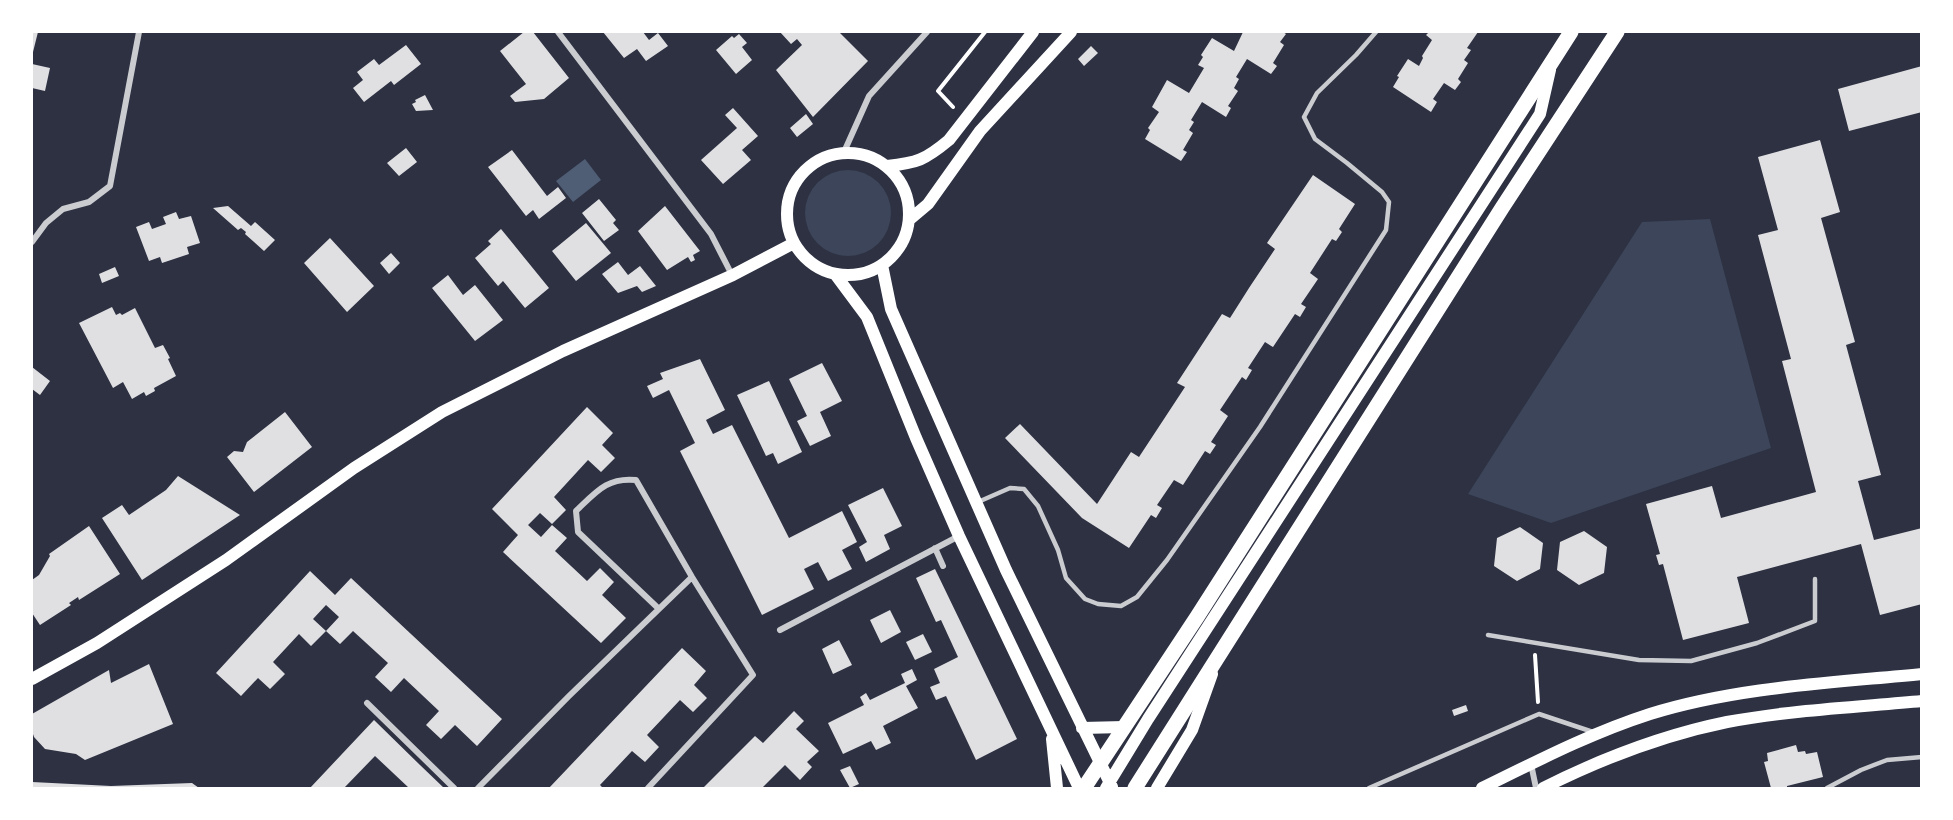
<svg xmlns="http://www.w3.org/2000/svg" width="1953" height="820" font-family="'Exo 2',sans-serif">
	<style>
		.green { fill: #3c4559 }
		.water { fill: #4f5d75 }
		.building { fill: #e0e0e3 }
		.lines { fill: none; stroke-linecap: round; stroke-linejoin: round }
		.path { stroke: #fff; stroke-width: 4 }
		.service { stroke: #caccd0; stroke-width: 4.5 }
		.minor { stroke: #caccd0; stroke-width: 6 }
		.secondary { stroke: #fff; stroke-width: 12 }
		.primary { stroke: #fff; stroke-width: 15 }
	</style>
	<rect width="100%" height="100%" fill="#2d3142"/>
	<path class="green" d="M805 213a43 43 0 1 1 86 0a43 43 0 1 1-86 0Z
		M1710 219 1771 448 1551 523 1468 494 1642 222Z"/>
	<path class="water" d="M585 159 601 180 573 202 556 181Z"/>
	<path class="building" d="M32 32H38L32 56Z
		M524 32H533L569 78 544 99 515 102 510 96 526 84 500 51Z
		M603 32H643L649 40 658 33 668 46 646 61 637 49 624 58Z
		M780 32H839L868 61 813 117 776 70 802 45 797 39 791 44Z
		M1243 32H1283L1286 34 1280 42 1284 45 1273 63 1277 66 1271 74 1247 59 1236 77 1239 79 1234 88 1238 91 1228 106 1231 108 1226 117 1202 102 1191 120 1194 122 1189 130 1193 133 1183 150 1187 152 1181 161 1145 139 1150 130 1148 128 1159 112 1152 107 1167 80 1189 93 1204 68 1198 65 1203 57 1201 55 1212 38 1234 51Z
		M1429 32H1478L1467 48 1471 50 1464 60 1468 63 1458 79 1461 82 1455 90 1444 83 1433 99 1437 102 1431 112 1393 87 1399 77 1397 76 1408 59 1419 66 1423 58 1422 56 1432 40 1426 35Z
		M739 34 747 43 742 47 752 60 736 74 716 50 732 36 734 38Z
		M406 45 421 64 394 85 391 81 364 102 353 88 363 80 357 72 374 59 379 65Z
		M1091 46 1098 53 1084 66 1078 59Z
		M32 64 50 68 45 91 32 88Z
		M1922 66V112L1849 131 1838 89Z
		M425 95 433 110 416 111 412 104 416 102 415 100Z
		M733 108 758 136 742 150 751 160 723 184 701 160 737 128 725 115Z
		M806 114 813 124 797 137 790 128Z
		M1820 140 1840 212 1821 218 1855 342 1846 345 1881 475 1858 481 1874 540 1922 528V604L1880 615 1861 544 1737 577 1749 623 1683 640 1663 564 1659 565 1656 555 1660 554 1646 504 1712 486 1721 518 1816 492 1782 361 1791 359 1758 235 1778 230 1758 157Z
		M406 148 417 162 399 176 387 163Z
		M512 150 547 196 558 187 566 198 539 219 533 210 526 216 488 167Z
		M1313 175 1355 204 1339 229 1342 232 1336 241 1332 239 1310 273 1318 279 1301 304 1306 307 1300 317 1295 314 1273 347 1265 342 1248 368 1252 370 1246 380 1242 377 1220 410 1228 416 1211 442 1216 445 1210 454 1205 451 1183 485 1174 480 1157 505 1162 508 1156 518 1151 515 1129 548 1082 518 1005 438 1020 424 1097 504 1131 452 1139 457 1185 387 1177 383 1222 314 1230 318 1249 288 1275 249 1267 243Z
		M599 199 616 220 613 223 619 230 604 241 582 213Z
		M228 206 251 226 255 222 275 240 264 251 245 234 246 232 241 228 238 230 213 208Z
		M665 206 700 251 693 255 695 260 691 262 688 257 667 270 638 231Z
		M176 212 179 219 191 216 200 243 187 247 189 254 162 263 160 257 149 261 136 227 149 222 152 229 166 224 163 217Z
		M586 223 611 253 576 281 552 251Z
		M501 229 549 288 525 308 503 281 498 286 475 258 491 244 488 241Z
		M330 238 374 286 347 312 304 263Z
		M391 253 400 263 389 274 380 263Z
		M618 262 628 275 640 266 656 286 642 292 637 286 618 293 602 274Z
		M115 267 119 276 102 283 99 274Z
		M448 275 463 295 475 285 503 320 475 341 432 288Z
		M112 307 116 315 120 313 122 315 135 308 155 348 163 345 170 358 168 359 176 376 154 388 155 391 146 396 144 392 132 399 123 382 113 388 79 323Z
		M700 359 725 410 706 420 713 434 732 425 789 538 842 511 857 542 842 550 852 569 828 581 818 562 804 569 814 589 762 615 680 451 695 443 669 390 653 398 647 386 663 379 660 373Z
		M822 363 842 401 820 412 831 436 810 446 797 421 807 416 789 379Z
		M32 367 50 381 40 395 32 389Z
		M769 381 802 452 778 464 773 453 766 456 737 395Z
		M587 407 613 433 602 445 615 458 601 472 588 460 554 497 566 510 552 524 540 513 528 525 541 537 552 525 567 538 555 551 587 581 600 568 614 582 602 595 626 618 601 643 503 552 518 535 492 509Z
		M285 412 312 447 254 492 227 457 234 451 243 452 247 442Z
		M178 476 240 515 142 580 102 518 122 505 129 515 166 490Z
		M883 488 902 526 884 535 890 549 866 562 859 547 867 542 848 505Z
		M89 526 120 574 79 600 78 597 69 603 71 605 40 625 32 613V580L39 575 50 556 49 554Z
		M1520 527 1543 543 1540 569 1517 581 1494 566 1497 538Z
		M1584 531 1607 547 1604 573 1579 585 1557 570 1560 542Z
		M935 569 1017 739 976 760 946 696 936 700 930 687 940 683 934 669 958 657 941 620 936 622 916 578Z
		M310 571 335 595 351 578 502 719 477 746 455 725 441 739 426 725 439 711 404 678 391 692 375 677 388 663 353 631 340 644 326 631 339 617 326 605 313 619 326 631 311 646 299 634 273 662 285 674 270 689 258 678 241 696 216 673Z
		M890 610 901 632 881 643 870 620Z
		M923 634 932 652 915 660 906 642Z
		M839 640 852 665 833 674 822 649Z
		M682 648 706 671 694 685 707 698 693 712 680 700 647 735 659 747 645 762 632 751 600 785 603 788H549Z
		M149 664 173 724 85 760 76 754 45 749 34 737 32 731V714L109 670 111 683Z
		M912 669 917 680 906 686 918 708 883 726 891 743 876 750 871 741 843 754 828 723 864 705 860 697 866 693 870 700 905 683 901 674Z
		M1466 705 1468 711 1454 716 1452 710Z
		M794 711 804 721 796 729 819 751 807 762 812 767 800 780 785 765 762 788H703L755 736 763 743Z
		M374 720 420 765 444 788H409L375 756 344 788H310Z
		M1796 745 1798 752 1805 751 1806 754 1817 752 1823 777 1787 786V788H1771L1764 762 1768 761 1767 753Z
		M850 766 859 784 850 788 840 770Z
		M32 782 111 786 192 783 199 788H32Z"/>
	<g class="lines">
		<path class="path" d="M953 107 938 91 985 32
			M1535 655 1538 702"/>
		<path class="service" d="M978 502 1010 488 1024 489 1038 506 1058 550 1066 578 1085 599 1098 604 1121 606 1137 597 1167 560 1260 427 1386 230 1389 202 1382 192 1347 163 1315 139 1304 117 1317 93 1356 55 1376 32
			M1488 635 1639 660 1691 661 1757 643 1815 621V579
			M1369 788 1539 714 1593 732
			M1827 788 1861 770 1887 760 1922 757"/>
		<path class="minor" d="M558 32 711 234 732 275
			M844 152 869 96 927 32
			M32 242 46 223 63 209 89 202 110 186 139 32
			M935 548 943 566
			M780 630 959 536
			M367 703 454 788
			M1531 764 1536 788
			M478 788 569 696 692 577
			M648 788 753 675 692 577 636 480C607 477 596 492 576 511L578 532 659 609"/>
		<path class="secondary" d="M787 214a61 61 0 1 1 122 0a61 61 0 1 1-122 0Z
			M887 166C917 163 925 160 949 140L1033 32
			M909 220 928 204 980 131 1071 32
			M882 265 891 309 1006 570 1112 787
			M835 274 867 317 916 438 959 536 1079 788
			M32 679 97 643 226 560 354 468 442 412 563 351 733 275 794 243
			M1082 728 1124 727
			M1052 739 1057 788
			M1106 788 1148 719 1540 114 1550 70
			M1157 788 1192 730 1212 674
			M1482 788C1537 761 1591 733 1650 714 1737 687 1831 683 1922 674
			M1543 788C1601 759 1663 735 1727 722 1791 710 1857 707 1922 701"/>
		<path class="primary" d="M1084 788 1197 617 1571 32
			M1135 788 1502 208 1617 32"/>
	</g>
	<rect width="1953" height="820" fill="none" stroke="#ffffff" stroke-width="66"/>
</svg>
